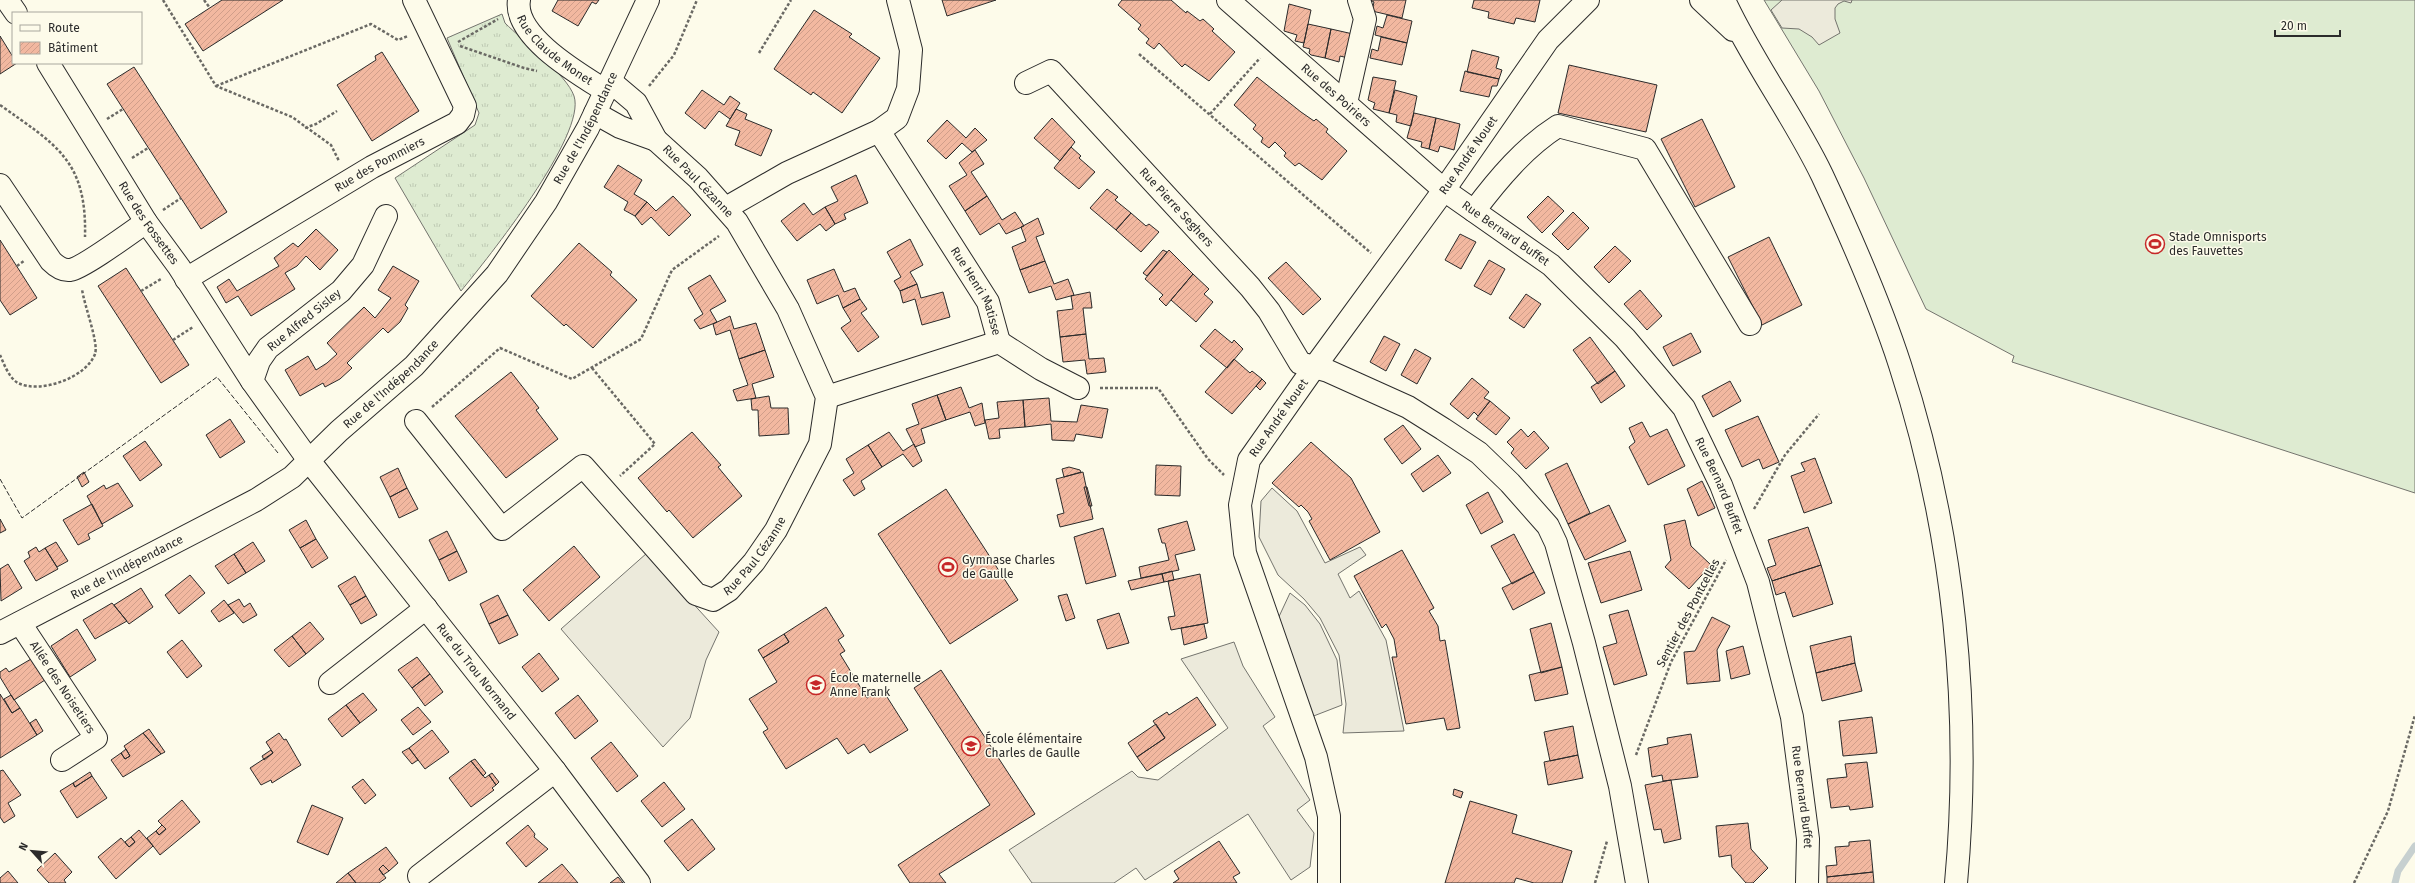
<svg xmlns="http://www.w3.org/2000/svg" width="2415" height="883" font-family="'Fira Sans',sans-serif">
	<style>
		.grass { fill: url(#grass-tufts); stroke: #74746e }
		.pitch { fill: #deebd1; stroke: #74746e }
		.parking { fill: #eceadb; stroke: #74746e }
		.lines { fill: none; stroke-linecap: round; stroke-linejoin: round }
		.stream { stroke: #c7d0d0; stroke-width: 7 }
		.building { fill: url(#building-hatch); stroke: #2b2b2b }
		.minor-casing { stroke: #2b2b2b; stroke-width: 24 }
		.major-casing { stroke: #2b2b2b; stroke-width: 24 }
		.path { stroke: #6a6964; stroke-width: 2.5; stroke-dasharray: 3 2; stroke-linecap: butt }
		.minor { stroke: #fdfbea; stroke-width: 22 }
		.major { stroke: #fdfbea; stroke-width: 22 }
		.fence { stroke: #2b2b2b; stroke-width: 1; stroke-dasharray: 5 2; stroke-linecap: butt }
		.labels { text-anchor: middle; stroke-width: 3; stroke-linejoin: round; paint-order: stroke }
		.street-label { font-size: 12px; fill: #2b2b2b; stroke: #fdfbea }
		.poi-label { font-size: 12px; fill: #2b2b2b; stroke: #fdfbea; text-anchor: start }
	</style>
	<defs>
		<pattern id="grass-tufts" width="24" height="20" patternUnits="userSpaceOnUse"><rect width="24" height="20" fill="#deebd1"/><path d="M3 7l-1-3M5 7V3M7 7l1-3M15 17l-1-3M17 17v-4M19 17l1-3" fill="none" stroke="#bfcab4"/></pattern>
		<pattern id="building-hatch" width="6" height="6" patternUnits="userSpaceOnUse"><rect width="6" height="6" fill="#f2b8a0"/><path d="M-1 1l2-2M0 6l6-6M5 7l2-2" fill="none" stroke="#d09e8a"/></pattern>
	</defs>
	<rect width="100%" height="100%" fill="#fdfbea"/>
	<path class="grass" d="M502 14 505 23C522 40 567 75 574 96 587 135 487 259 461 291L395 178 475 125 479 113 447 38Z"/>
	<path class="pitch" d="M1764 0H2415V493L2012 362 2014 356 1926 309 1864 178 1819 91Z"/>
	<path class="parking" d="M1782 0H1852L1851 3 1844 1 1838 4 1835 8V19L1840 33 1819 45 1812 37 1799 29 1782 28 1771 10Z
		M1272 488 1297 511 1325 563 1360 547 1366 555 1338 574 1350 598 1359 591 1386 640 1404 731 1343 733 1346 704 1339 655 1320 618 1304 599 1278 575 1259 537 1261 501Z
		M647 553 719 632 706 660 690 718 663 747 561 629Z
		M1290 593 1305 605 1320 624 1337 660 1342 705 1311 717 1276 623Z
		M1234 642 1243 666 1275 717 1263 726 1310 800 1297 810 1314 833 1310 867 1291 880 1248 814 1145 880 1136 868 1114 883H1032L1009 850 1132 771 1138 777 1158 780 1228 728 1181 659Z"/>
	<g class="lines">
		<path class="stream" d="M2395 883 2398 871 2415 846"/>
	</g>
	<path class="building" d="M222 0H283L203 51 185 24Z
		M558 0H599L596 4 592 2 578 26 552 11Z
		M942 0H996L947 16Z
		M1122 0H1171L1186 13 1187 11 1200 21 1203 19 1214 29 1212 31 1235 52 1209 81 1185 64 1182 67 1159 43 1154 49 1146 43 1149 39 1138 29 1141 25 1118 5Z
		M1370 0H1406L1402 18 1372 11 1374 2Z
		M1474 0H1540L1535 22 1516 18 1514 24 1488 18 1489 12 1472 8Z
		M1289 4 1311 10 1304 43 1295 41 1297 35 1284 31Z
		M814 10 852 34 849 37 880 58 842 113 813 92 811 95 774 69Z
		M1387 15 1412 21 1407 43 1375 35 1377 26 1383 28Z
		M1308 24 1331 29 1325 58 1311 55 1309 53 1310 49 1303 47Z
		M1331 29 1353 34 1348 58 1340 56 1339 62 1325 58Z
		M0 36 13 57V63H17L0 74Z
		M1381 37 1407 43 1402 65 1370 58 1372 49 1378 51Z
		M1472 50 1499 57 1496 68 1502 70 1499 79 1467 72Z
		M382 52 419 111 372 141 337 85 376 60 375 56Z
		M1569 65 1657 85 1646 132 1558 113Z
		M134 67 227 212 201 229 107 84Z
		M1465 71 1499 79 1497 86H1492L1489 97 1460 91Z
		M1257 77 1301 112 1314 121 1316 119 1328 129 1326 132 1347 151 1322 180 1299 163 1295 166 1284 156 1286 153 1275 142 1269 148 1261 142 1263 138 1253 129 1256 125 1234 105Z
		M1373 77 1396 81 1389 113 1373 109 1375 103 1368 100Z
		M702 90 724 105 730 96 740 103 730 119 719 111 705 129 685 113Z
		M1395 90 1417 96 1411 126 1396 122 1397 115 1389 113Z
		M736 109 747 114 745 119 772 130 761 156 735 145 740 131 726 126Z
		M1414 113 1436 118 1429 149 1421 147 1422 142 1407 138Z
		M1052 118 1075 142 1060 161 1034 138Z
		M1436 118 1460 124 1454 150 1440 146 1438 152 1429 149Z
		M1702 119 1735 187 1695 207 1661 139Z
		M947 120 966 138 975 128 987 140 972 152 962 143 946 159 927 141Z
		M1071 147 1081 156 1079 158 1095 172 1079 189 1054 168Z
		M975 150 984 164 971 172 987 196 965 211 949 186 967 175 959 163Z
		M618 165 642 180 634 194 647 202 635 216 624 210 628 202 604 187Z
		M856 175 868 203 844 214 846 219 835 224 825 207 838 201 831 187Z
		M1107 189 1118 197 1115 200 1131 213 1116 230 1090 208Z
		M673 196 691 215 669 236 651 217 642 225 635 216 647 202 656 211Z
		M987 196 1002 220 1015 212 1024 226 1006 234 999 223 980 235 965 211Z
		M1548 196 1564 211 1542 233 1527 217Z
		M804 203 813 215 825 207 835 224 826 231 820 224 797 241 781 221Z
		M1573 212 1589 228 1568 250 1552 234Z
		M1131 213 1146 226 1149 224 1159 232 1141 252 1116 230Z
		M1038 218 1044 234 1036 237 1045 261 1020 270 1012 247 1026 241 1021 227Z
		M316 229 338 250 320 270 306 256 297 266 285 273 295 289 251 316 238 296 226 303 217 287 229 279 237 291 279 266 274 258 293 243 298 247Z
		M1460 234 1476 242 1461 269 1445 260Z
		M1769 237 1802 305 1762 325 1728 257Z
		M910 239 923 265 910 272 917 284 900 291 894 281 901 277 887 252Z
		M0 240 37 298 10 315 0 300Z
		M579 243 612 272 610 275 637 300 593 348 566 324 564 326 531 296Z
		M1615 246 1631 261 1609 283 1594 267Z
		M1163 250 1167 252 1147 276 1143 273Z
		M1169 250 1193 274 1166 306 1159 299 1163 295 1145 279Z
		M1489 260 1505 269 1491 295 1474 286Z
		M1045 261 1054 284 1068 279 1074 295 1056 300 1051 286 1029 293 1020 270Z
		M1286 262 1321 299 1303 315 1268 278Z
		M393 266 419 281 405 305 408 308 400 322 388 333 383 328 347 363 352 368 340 379 325 387 323 383 300 396 285 370 308 356 316 370 327 363 337 354 327 343 364 307 375 318 391 298 378 290Z
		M126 268 189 365 161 383 98 286Z
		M834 269 844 292 855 288 860 299 843 308 838 295 817 304 807 280Z
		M1193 274 1209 289 1204 294 1213 302 1196 322 1171 300Z
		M710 275 726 301 710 310 717 322 700 329 694 320 703 314 688 288Z
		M917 284 921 298 943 292 950 317 922 325 915 299 903 303 900 291Z
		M1640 290 1662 316 1647 330 1624 304Z
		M1090 292 1092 308H1083L1086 334 1060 337 1057 311 1073 309 1071 296Z
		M1526 294 1541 304 1524 328 1509 318Z
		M860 299 867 309 861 313 879 337 858 352 841 328 851 321 843 308Z
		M730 316 734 329 756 323 765 350 739 359 730 330 716 335 713 324Z
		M1215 329 1232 343 1234 340 1243 349 1227 368 1200 346Z
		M1691 333 1701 352 1673 366 1663 347Z
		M1086 334 1089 359 1104 358 1106 372 1087 374 1085 360 1063 362 1060 337Z
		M1384 336 1400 344 1386 371 1370 362Z
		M1590 337 1615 371 1598 384 1573 350Z
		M1415 349 1431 358 1417 384 1401 375Z
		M765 350 774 377 752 384 756 398 737 401 733 390 748 385 739 359Z
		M1234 359 1250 373 1252 371 1262 379 1232 414 1205 392Z
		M1615 371 1625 386 1601 403 1591 387Z
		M511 372 539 408 536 410 558 439 506 478 455 416Z
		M1472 378 1489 392 1484 398 1490 401 1478 416 1474 412 1468 419 1450 404Z
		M1262 379 1266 383 1260 390 1256 386Z
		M1730 381 1741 401 1713 417 1702 396Z
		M961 387 969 408 982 403 985 423 975 426 970 412 946 420 937 395Z
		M937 395 946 420 921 429 925 443 915 447 906 429 919 424 912 404Z
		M769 396 771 408H788L789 434 759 436 758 410H752L751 399Z
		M1049 398 1051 421 1077 422 1081 405 1108 409 1102 438 1076 434 1074 441 1052 440 1051 424 1025 427 1023 400Z
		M1023 400 1025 427 999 429 1000 438 989 439 985 420 999 418 997 402Z
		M1490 401 1510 418 1496 435 1476 419Z
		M1758 416 1779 462 1763 469 1759 459 1742 467 1725 430Z
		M230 419 245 442 220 458 206 435Z
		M1642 422 1650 437 1667 429 1685 466 1648 485 1629 447 1635 442 1629 428Z
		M1403 425 1421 449 1402 464 1384 439Z
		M1521 429 1528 437 1534 431 1549 448 1526 469 1511 453 1514 449 1507 442Z
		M692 432 721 465 718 467 742 496 693 538 669 510 667 512 638 478Z
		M889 432 903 451 914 444 922 461 913 467 903 454 882 467 868 445Z
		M145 441 162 465 140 481 123 456Z
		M1311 442 1351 478 1380 532 1330 560 1309 521 1312 519 1308 512 1301 505 1299 507 1272 483Z
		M868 445 882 467 861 481 865 489 854 496 843 480 854 473 846 459Z
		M1438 455 1451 473 1423 492 1411 474Z
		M1815 458 1832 503 1804 513 1791 476 1805 471 1801 463Z
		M1567 463 1590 513 1568 524 1545 474Z
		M1156 465 1181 466 1180 496 1155 495Z
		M1069 467 1080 470 1081 472 1064 477 1062 469Z
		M398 468 407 488 390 497 380 477Z
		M84 472 89 482 82 487 77 477Z
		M1083 472 1093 519 1060 527 1057 515 1064 513 1056 479Z
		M1702 481 1715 508 1698 516 1687 489Z
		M118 483 133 506 102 524 87 496 104 485 106 489Z
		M1084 487H1087L1092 506H1089Z
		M407 488 418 509 399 518 390 497Z
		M946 489 1018 600 950 644 878 534Z
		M1488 492 1503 522 1481 534 1466 505Z
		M92 504 103 526 88 534 90 539 78 545 63 520Z
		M1609 505 1626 541 1585 560 1568 524Z
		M0 519 6 530 0 533Z
		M306 520 316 539 300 548 289 530Z
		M1685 520 1691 546 1711 565 1689 589 1665 567 1671 560 1664 525Z
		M1187 521 1195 550 1175 555 1179 570 1141 578 1139 567 1169 560 1165 543H1162L1158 529Z
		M1808 527 1821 565 1772 581 1767 568 1776 565 1768 540Z
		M1103 528 1116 576 1086 584 1074 537Z
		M447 531 457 551 439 560 429 540Z
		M1514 534 1534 572 1512 584 1491 546Z
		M316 539 328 558 312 568 300 548Z
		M56 542 68 561 57 567 45 548Z
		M253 542 265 561 246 573 234 554Z
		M574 546 600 577 549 621 523 590Z
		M36 547 39 552 45 548 58 569 36 581 24 561 30 557 28 552Z
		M1402 550 1434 608 1429 611 1438 626 1440 641 1445 640 1460 728 1447 730 1444 718 1406 724 1392 657H1397L1394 639 1386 624 1382 628 1354 576Z
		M457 551 467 572 449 581 439 560Z
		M1630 551 1642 590 1601 603 1588 563Z
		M234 554 246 573 228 584 215 566Z
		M8 564 22 588 1 601 0 569Z
		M1821 565 1833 604 1793 617 1785 592 1776 595 1772 581Z
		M1172 571 1174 580 1164 582 1162 574Z
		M1534 572 1545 593 1513 610 1502 588Z
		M1162 574 1164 582 1131 590 1128 581Z
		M1200 574 1208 623 1171 630 1168 617 1175 616 1168 581Z
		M190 575 205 593 179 614 165 595Z
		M355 576 366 596 350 605 338 586Z
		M141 588 153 607 129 624 114 605Z
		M1067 594 1075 618 1066 621 1058 596Z
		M498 595 508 615 489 624 480 604Z
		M366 596 377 615 361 624 350 605Z
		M239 599 244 607 250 603 257 615 243 623 228 605Z
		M224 600 234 613 219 622 211 611Z
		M112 603 127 621 95 639 83 620Z
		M826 607 844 636 838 640 845 651 840 654 867 698 882 689 908 730 870 753 864 744 848 754 837 738 786 769 763 732 768 729 749 699 777 682 763 658 789 642 784 634Z
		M1628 610 1647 675 1614 685 1603 647 1617 643 1609 615Z
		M1119 613 1129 643 1107 649 1097 620Z
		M508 615 518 635 499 644 489 624Z
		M1712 617 1730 626 1717 650 1720 681 1687 684 1684 652 1695 651Z
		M310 622 324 639 306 654 292 636Z
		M1551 623 1562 667 1541 673 1530 629Z
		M1204 624 1207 638 1184 645 1181 628Z
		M77 629 96 660 70 677 51 646Z
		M784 634 789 642 763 658 758 650Z
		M292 636 306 654 289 667 274 650Z
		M1851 636 1855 663 1816 673 1810 646Z
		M182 640 202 666 187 678 167 652Z
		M1743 646 1750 674 1731 679 1726 651Z
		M539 653 559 679 542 692 522 667Z
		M417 657 430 674 412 688 398 670Z
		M31 659 45 680 14 700 0 677V672L6 668 9 672Z
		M1855 663 1862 691 1822 701 1816 673Z
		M1562 667 1568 694 1535 701 1529 675Z
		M941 670 1035 814 939 874 946 883H910L898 865 990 805 914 688Z
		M430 674 443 692 425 706 412 688Z
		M363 693 377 710 360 723 346 705Z
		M0 694 12 713 20 708 37 735 0 758Z
		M11 695 20 708 12 713 4 699Z
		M578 695 598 721 575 739 555 713Z
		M1197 697 1216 725 1147 771 1137 757 1165 738 1153 721 1167 712 1169 715Z
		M346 705 360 723 342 737 328 719Z
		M418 707 431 722 413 735 401 720Z
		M1872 717 1877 753 1843 756 1839 721Z
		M36 719 43 731 37 735 30 723Z
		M1156 724 1165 738 1137 757 1128 743Z
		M1573 726 1578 755 1550 761 1544 732Z
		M149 729 165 752 161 754 143 733Z
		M432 730 449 752 425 769 409 748Z
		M143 733 161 754 123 777 111 760 121 753 125 759 130 756 124 746Z
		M279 733 284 740 286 739 301 765 272 783 271 780 261 785 250 768 273 753 266 742Z
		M1691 734 1698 777 1663 781 1662 775 1652 777 1648 748 1668 744 1667 738Z
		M611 742 638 776 617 792 591 758Z
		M409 748 418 760 412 764 402 752Z
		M126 749 130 756 125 759 121 753Z
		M271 750 273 753 264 760 262 756Z
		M1578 755 1583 778 1548 785 1544 762Z
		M475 759 486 773 483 776 471 761Z
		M471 761 485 778 489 775 496 785 492 788 494 790 471 807 449 778Z
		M1867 762 1873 807 1850 810 1849 806 1831 808 1827 779 1847 777 1845 764Z
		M3 770 21 795 8 803 15 816 4 823 0 817V771Z
		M90 772 92 776 75 787 73 783Z
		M492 773 499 782 496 785 489 775Z
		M92 776 107 798 77 818 60 791 73 783 75 787Z
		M363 779 376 795 365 804 352 787Z
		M1671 780 1681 839 1664 843 1661 829 1654 830 1645 785Z
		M664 782 685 809 662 827 641 801Z
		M1454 789 1463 792 1461 798 1453 795Z
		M182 800 200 822 160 855 147 838 156 831 159 835 166 829 158 821Z
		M1470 801 1517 815 1512 833 1572 851 1562 883H1534L1516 878 1514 883H1445Z
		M312 805 343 818 328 855 297 842Z
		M692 819 715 849 688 871 664 841Z
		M1748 823 1751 849 1768 868 1753 883H1746L1732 867 1731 855 1719 857 1716 826Z
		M162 825 166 829 159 835 156 831Z
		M528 825 535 834 534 837 548 849 526 867 506 843Z
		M139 830 153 846 116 879 98 857 121 838 129 847 135 842 131 837Z
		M131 837 135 842 129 847 125 842Z
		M1870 840 1873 872 1827 877 1826 866 1837 865 1835 847 1849 846V842Z
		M1219 841 1240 873 1233 877 1237 883H1173L1179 879 1174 871Z
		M386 847 398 863 389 871 383 865 379 869 386 878 379 883H356L348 873Z
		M55 853 72 872 64 880 66 883H49L37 870Z
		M562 864 578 883H538Z
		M383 865 389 871 383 875 379 869Z
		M8 871 18 883H0V878Z
		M1873 872 1874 883H1827V877Z
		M348 873 356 883H336Z
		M618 877 623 883H610Z"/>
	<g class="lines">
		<defs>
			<g id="minor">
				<path d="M7 0 16 13"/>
				<path id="s1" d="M519 0C513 36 579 74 606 91"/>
				<path id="s2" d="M1228 0 1444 190 1551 265 1625 338 1684 408 1721 485 1758 582 1792 717 1808 839 1807 883"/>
				<path id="s3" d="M48 63 146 222 179 267 252 381"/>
				<path id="s4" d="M1026 83 1051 71 1250 287 1269 311 1300 363 1328 371 1408 407 1443 429 1479 453 1510 483 1548 526 1556 543 1584 643 1620 786 1637 883"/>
				<path d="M1346 103 1365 19 1359 0"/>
				<path d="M595 113 620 127 656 140 636 103 610 81"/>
				<path id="s5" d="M879 131 988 302 999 342"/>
				<path d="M0 185 51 261C56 266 62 271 70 270 83 268 133 231 146 222"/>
				<path d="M726 208 787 173 879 131 897 118 908 89 911 50 898 0"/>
				<path d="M1474 211C1498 179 1525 147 1558 126L1645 149 1750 324"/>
				<path id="s6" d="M386 216 363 265 341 291 268 348 259 361 252 381 310 462 555 771 639 883"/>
				<path id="s7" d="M186 279 372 167 457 123 463 115 465 106 414 0"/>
				<path d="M999 342 1041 369 1078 388"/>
				<path d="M827 397 999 342"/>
				<path id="s8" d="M416 421 502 529 583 466 696 594 713 600 729 590 754 562 776 530 820 444 827 397 788 309 737 222 698 178 656 140"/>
				<path id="s9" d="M20 623 96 738 62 760"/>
				<path id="s10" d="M0 633 256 500 292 477 339 431 414 366 497 274 546 202 588 128 648 0"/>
				<path d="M330 683 426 608"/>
				<path d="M419 876 555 771"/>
				<path id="s11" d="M1329 883V816L1316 757 1245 553 1240 505 1249 460 1313 369 1444 190 1548 40 1588 0"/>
			</g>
			<path id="major" d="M1701 0 1733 30
				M1724 0C1752 61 1793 115 1822 175 1851 237 1879 300 1900 365 1954 531 1972 710 1956 883"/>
		</defs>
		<use href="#minor" class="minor-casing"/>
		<use href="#major" class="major-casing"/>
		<path class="path" d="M163 0 216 86 292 117 331 145 339 161
			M204 0 210 8
			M458 42 498 19
			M460 46 524 68 537 71
			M759 53 791 0
			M1139 54 1371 253
			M216 86 371 24 398 40 408 36
			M649 86 674 55 697 0
			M0 105C56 145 87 160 85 237
			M1210 114 1260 58
			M107 119 123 109
			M305 128 316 124 337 111
			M132 158 148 148
			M163 210 181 198
			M17 266 24 261
			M141 291 161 279
			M173 340 193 327
			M0 355C4 364 9 378 18 383 40 394 86 378 95 354 99 343 84 305 82 289
			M592 368 655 444 620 476
			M1100 388H1158L1208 459 1224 475
			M432 407 500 348 572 379 641 339 672 270 719 236
			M1754 509 1785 455 1819 414
			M1636 755 1671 662 1726 560
			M1595 883 1607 841
			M2354 883 2388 811 2415 715"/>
		<use href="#minor" class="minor"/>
		<use href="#major" class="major"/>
		<path class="fence" d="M0 479 22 518 217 377 278 453"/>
	</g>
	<defs>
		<symbol id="stadium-ring" viewBox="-11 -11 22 22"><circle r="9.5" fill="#fdfbea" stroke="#c62828" stroke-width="1.5"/><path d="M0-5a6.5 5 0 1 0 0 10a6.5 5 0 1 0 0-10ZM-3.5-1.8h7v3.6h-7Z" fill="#c62828"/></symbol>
		<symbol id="school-ring" viewBox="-11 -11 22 22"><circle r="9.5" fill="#fdfbea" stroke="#c62828" stroke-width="1.5"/><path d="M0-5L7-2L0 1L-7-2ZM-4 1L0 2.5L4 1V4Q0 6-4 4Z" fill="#c62828"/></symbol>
	</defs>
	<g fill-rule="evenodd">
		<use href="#stadium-ring" x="2144" y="233" width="22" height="22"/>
		<use href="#stadium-ring" x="937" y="556" width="22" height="22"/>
		<use href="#school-ring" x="805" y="674" width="22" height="22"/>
		<use href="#school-ring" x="960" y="735" width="22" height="22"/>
	</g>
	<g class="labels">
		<g class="street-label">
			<text dy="4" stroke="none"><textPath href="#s1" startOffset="65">Rue Claude Monet</textPath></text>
			<text dy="4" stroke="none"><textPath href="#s2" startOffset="144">Rue des Poiriers</textPath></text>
			<text dy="4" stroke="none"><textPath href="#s10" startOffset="791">Rue de l'Indépendance</textPath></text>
			<text dy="4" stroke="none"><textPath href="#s11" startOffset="813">Rue André Nouet</textPath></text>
			<text dy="4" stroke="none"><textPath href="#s7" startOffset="225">Rue des Pommiers</textPath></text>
			<text transform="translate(698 181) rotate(46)" y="4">Rue Paul Cézanne</text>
			<text dy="4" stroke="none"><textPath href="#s4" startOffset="213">Rue Pierre Seghers</textPath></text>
			<text dy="4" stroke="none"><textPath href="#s3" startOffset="189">Rue des Fossettes</textPath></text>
			<text dy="4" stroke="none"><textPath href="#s2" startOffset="363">Rue Bernard Buffet</textPath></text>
			<text dy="4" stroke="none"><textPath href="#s5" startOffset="188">Rue Henri Matisse</textPath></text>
			<text transform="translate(304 320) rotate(-39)" y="4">Rue Alfred Sisley</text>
			<text dy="4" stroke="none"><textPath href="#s10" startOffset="467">Rue de l'Indépendance</textPath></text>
			<text dy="4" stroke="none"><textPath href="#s11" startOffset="489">Rue André Nouet</textPath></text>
			<text dy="4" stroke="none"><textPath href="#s2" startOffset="699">Rue Bernard Buffet</textPath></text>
			<text dy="4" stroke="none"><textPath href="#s8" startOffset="491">Rue Paul Cézanne</textPath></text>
			<text dy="4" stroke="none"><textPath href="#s10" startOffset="143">Rue de l'Indépendance</textPath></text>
			<text transform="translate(1688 613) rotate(-62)" y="4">Sentier des Pontcelles</text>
			<text dy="4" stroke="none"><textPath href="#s6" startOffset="585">Rue du Trou Normand</textPath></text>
			<text dy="4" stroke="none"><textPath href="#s9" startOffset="77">Allée des Noisetiers</textPath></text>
			<text dy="4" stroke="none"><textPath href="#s2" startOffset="1023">Rue Bernard Buffet</textPath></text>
		</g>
		<g class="poi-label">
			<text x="2169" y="241">Stade Omnisports<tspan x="2169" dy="14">des Fauvettes</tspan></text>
			<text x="962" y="564">Gymnase Charles<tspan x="962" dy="14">de Gaulle</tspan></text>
			<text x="830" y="682">École maternelle<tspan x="830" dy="14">Anne Frank</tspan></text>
			<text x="985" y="743">École élémentaire<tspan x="985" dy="14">Charles de Gaulle</tspan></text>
		</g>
	</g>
	<rect x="12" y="12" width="130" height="52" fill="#fdfbea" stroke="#a9a89e"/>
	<rect x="20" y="25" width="20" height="6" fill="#fdfbea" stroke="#a9a89e"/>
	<text x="48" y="32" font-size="12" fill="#2b2b2b">Route</text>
	<rect x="20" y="42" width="20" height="12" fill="url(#building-hatch)" stroke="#a9a89e"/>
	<text x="48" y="52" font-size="12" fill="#2b2b2b">Bâtiment</text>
	<g transform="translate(32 851) rotate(297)" stroke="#fdfbea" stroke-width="3" paint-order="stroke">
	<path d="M0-3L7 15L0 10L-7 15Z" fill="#2b2b2b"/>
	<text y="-6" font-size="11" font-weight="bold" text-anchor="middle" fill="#2b2b2b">N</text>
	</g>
	<path d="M2275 30v6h65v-6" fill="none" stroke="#2b2b2b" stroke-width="2"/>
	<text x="2281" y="30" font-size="12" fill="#2b2b2b" stroke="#fdfbea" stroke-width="3" paint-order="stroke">20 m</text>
</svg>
